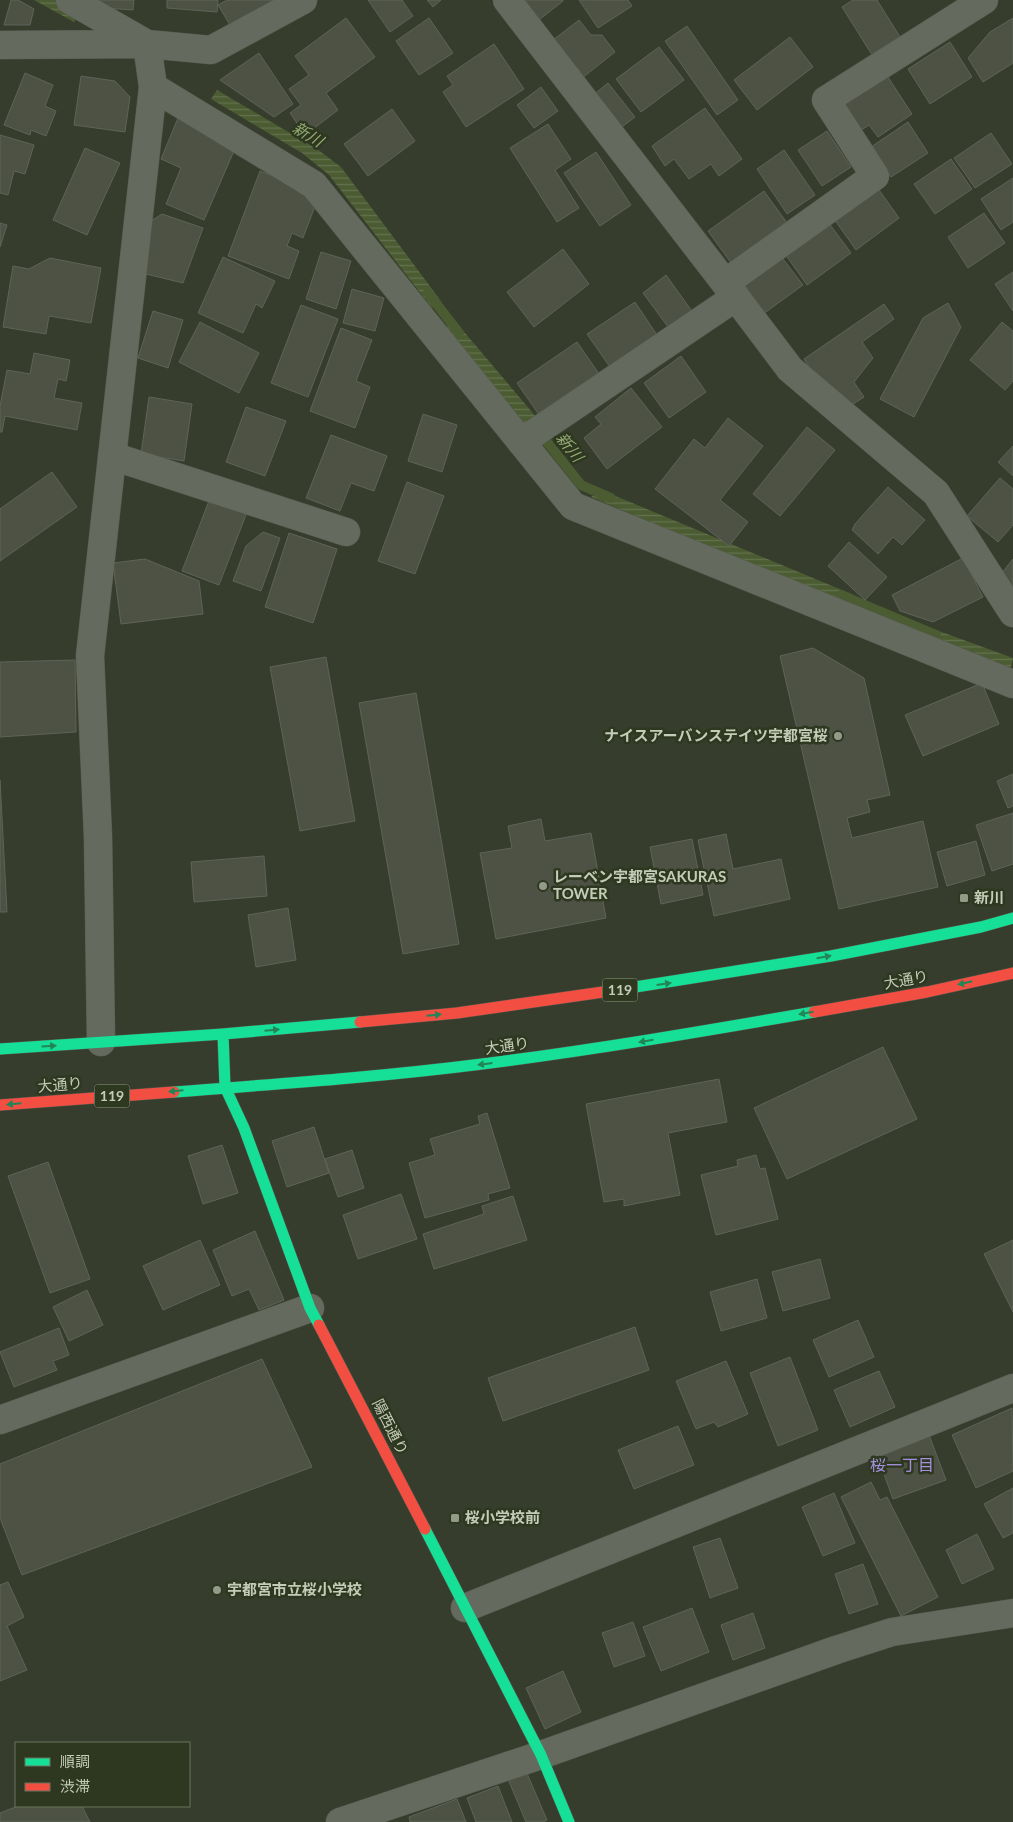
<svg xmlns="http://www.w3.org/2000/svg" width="1013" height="1822" font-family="Lato,'Noto Sans JP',sans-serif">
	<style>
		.water { fill: url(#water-rules) }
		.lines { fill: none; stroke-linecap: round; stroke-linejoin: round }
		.stream { stroke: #4b5c32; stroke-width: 10 }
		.building { fill: #4d5245; stroke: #5e6456 }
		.street-casing { stroke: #54594d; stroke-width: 29 }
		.fast-casing { stroke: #54594d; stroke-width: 12 }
		.jam-casing { stroke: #54594d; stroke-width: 12 }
		.street { stroke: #656a5e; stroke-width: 28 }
		.fast { stroke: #16e098; stroke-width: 11 }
		.jam { stroke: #f24e42; stroke-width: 11 }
		.oneway { fill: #238456 }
		.poi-dot { fill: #939a88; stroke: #2e3820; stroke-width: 2 }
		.labels { text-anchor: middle; stroke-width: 5; stroke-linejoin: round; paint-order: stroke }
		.shield { fill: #2e3820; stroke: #97a08b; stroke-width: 1 }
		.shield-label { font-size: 14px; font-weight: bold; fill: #c4ccb9 }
		.poi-label { font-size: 15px; font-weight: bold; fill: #c4ccb9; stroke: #2e3820; text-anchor: start }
		.street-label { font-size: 15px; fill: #c4ccb9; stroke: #2e3820 }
		.water-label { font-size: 16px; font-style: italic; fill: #95ab73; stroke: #2e3820 }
		.neighbourhood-label { font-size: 16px; fill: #a590e0; stroke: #2e3820 }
	</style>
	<defs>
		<pattern id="water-rules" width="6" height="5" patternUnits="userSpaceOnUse" patternTransform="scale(1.25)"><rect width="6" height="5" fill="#4b5c32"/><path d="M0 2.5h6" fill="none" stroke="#63724e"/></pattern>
	</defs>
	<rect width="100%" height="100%" fill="#373d2d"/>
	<path class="water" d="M34 0H55L79 14 74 22Z
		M217 90 317 149 341 167 441 301 432 308 329 175 302 153 211 99Z
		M454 320 537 418 527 426 446 327Z
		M601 490 854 595 849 606 591 497Z
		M928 627 1013 658 1011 668 920 634Z"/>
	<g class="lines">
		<path class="stream" d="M428 293 459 333
			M539 432 581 485 611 498
			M841 595 936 635"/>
	</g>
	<path class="building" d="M11 0H18L34 9 30 25H4Z
		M89 0H134L133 10 89 7Z
		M167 0H218L217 12 167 8Z
		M227 0H274L233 30 218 5Z
		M368 0H402L413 16 390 32Z
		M427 0H441L433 7Z
		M524 0H563V1L539 20Z
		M579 0H628L632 6 598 28Z
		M853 0H877L902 40 874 58 842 7Z
		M346 18 375 57 326 93 338 110 305 135 290 113 301 105 289 89 309 75 295 56Z
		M429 18 453 53 419 75 396 41Z
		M1013 18V63L983 82 968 58 990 32Z
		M579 20 591 35H602L615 52 582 78 553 40Z
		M687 26 738 100 717 115 665 41Z
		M790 37 813 67 757 110 734 80Z
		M950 42 972 77 930 104 908 69Z
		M494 44 524 89 466 127 443 92 453 85 447 76Z
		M659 47 684 80 641 112 616 79Z
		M259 53 293 104 274 117 220 80Z
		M25 73 53 85 45 106 56 111 46 136 31 130 30 135 4 125Z
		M886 74 912 114 878 137 869 125 858 132 840 105Z
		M81 76 115 81 130 97 125 132 74 125Z
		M608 83 635 117 618 130 592 96Z
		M541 87 558 111 534 128 517 105Z
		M705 108 742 159 719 176 711 164 689 179 674 159 665 166 652 146Z
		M392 109 415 141 368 176 344 144Z
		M178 118 237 144 204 220 166 204 181 168 161 159Z
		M908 122 928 153 891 177 871 147Z
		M548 124 571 159 555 170 579 208 557 222 510 148Z
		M827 131 851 167 822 186 798 150Z
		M991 133 1012 164 975 188 954 158Z
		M0 135 34 145 25 174 14 171 8 195 0 193Z
		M85 148 120 163 87 235 53 220Z
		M784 150 815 195 787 214 757 169Z
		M596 152 631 205 600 226 564 173Z
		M951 159 972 189 935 214 914 184Z
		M260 171 297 186 315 206 303 238 292 233 287 246 299 251 289 279 228 256Z
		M1013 178V222L1001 230 981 199Z
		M877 187 899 218 856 250 834 219Z
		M764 191 790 227 734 267 708 231Z
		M984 213 1005 243 968 268 948 237Z
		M162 214 203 228 183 283 142 273 148 223Z
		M828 222 851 253 807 285 785 254Z
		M0 223 7 225 0 247Z
		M563 249 589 284 534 327 507 292Z
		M321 252 351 261 336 309 306 299Z
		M780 255 803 285 759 317 737 287Z
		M223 257 275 281 262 308 256 304 243 333 198 313Z
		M50 258 101 268 91 323 49 316 46 334 3 327 13 266 29 269Z
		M1013 272V311L995 284Z
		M666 275 694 314 671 331 643 293Z
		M352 289 384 298 375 331 343 323Z
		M635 302 659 338 612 370 587 334Z
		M948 303 961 327 914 417 880 399 923 318Z
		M884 304 894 319 862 342 873 358 854 382 864 397 850 406 822 386 804 359Z
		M301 305 338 319 308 397 271 383Z
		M153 311 183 320 168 368 138 358Z
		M200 322 259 353 239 393 179 362Z
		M1002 322 1013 331V381L1005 390 970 360Z
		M341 328 372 340 356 381 370 387 355 428 310 411Z
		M577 342 604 381 544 422 517 383Z
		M34 353 70 360 66 381 58 379 54 398 82 403 77 430 5 416 2 432H0V406L7 370 30 374Z
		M681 356 706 392 669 418 644 383Z
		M631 388 662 427 607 469 584 438 601 424 595 417Z
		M149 397 192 404 184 461 141 454Z
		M246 407 286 421 265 476 226 462Z
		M423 414 457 425 442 472 408 461Z
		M728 418 763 446 720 500 748 522 729 546 655 489 694 439 705 448Z
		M807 427 835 450 780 516 753 494Z
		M331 435 387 456 374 491 351 483 340 511 306 498Z
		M1013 446V476L998 462Z
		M52 472 77 507 0 561V509Z
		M1000 478 1013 489V525L998 542 967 516Z
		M407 482 444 496 415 574 378 561Z
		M888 487 925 520 902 545 893 537 878 554 852 530 855 524Z
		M212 493 249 507 219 585 182 571Z
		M263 532 280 538 261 591 233 581 246 546Z
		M289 533 337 549 313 623 265 607Z
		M849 542 887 577 865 600 828 566Z
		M963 558 983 597 933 622 900 611 892 595Z
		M145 559 199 581 203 614 121 624 113 563Z
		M1013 559V598L1001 574Z
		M813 648 864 678 890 795 867 800 870 812 847 818 852 838 923 821 938 887 839 909 780 656Z
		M326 657 355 821 300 831 270 667Z
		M75 660 76 732 0 737V662Z
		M982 683 999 724 923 756 905 715Z
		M416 693 459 944 403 954 359 703Z
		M1013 774V806L1008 808 997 781Z
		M0 780 7 912H0Z
		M1013 813V864L992 871 976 825Z
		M541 819 545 841 591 833 606 918 496 939 480 853 512 848 508 826Z
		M726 834 733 869 781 859 790 899 714 916 698 840Z
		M692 839 703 895 661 904 650 847Z
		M976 841 985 875 947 886 937 852Z
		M264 856 267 896 194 902 191 862Z
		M288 908 296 960 256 967 248 915Z
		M883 1047 917 1119 787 1179 754 1108Z
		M719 1079 727 1122 668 1133 680 1195 624 1206V1199L604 1202 586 1104Z
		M487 1113 510 1188 488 1194 489 1200 425 1218 409 1163 435 1155 430 1139 480 1124 478 1116Z
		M314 1127 329 1173 287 1187 272 1141Z
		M222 1145 238 1193 203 1204 188 1156Z
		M352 1150 364 1188 338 1197 325 1159Z
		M756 1155 760 1169 765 1168 778 1219 716 1235 701 1175 738 1166 737 1160Z
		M48 1162 90 1279 50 1293 8 1176Z
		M401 1194 417 1239 358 1259 343 1215Z
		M513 1196 527 1240 434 1269 423 1234 484 1214 482 1206Z
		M255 1231 284 1300 259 1310 249 1289 232 1296 213 1250Z
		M200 1240 220 1285 163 1310 143 1266Z
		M1013 1240V1312L984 1254Z
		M820 1259 830 1298 783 1311 772 1272Z
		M757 1279 767 1318 721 1331 710 1292Z
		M87 1290 103 1325 69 1341 53 1307Z
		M858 1320 874 1357 829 1377 813 1340Z
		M635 1327 649 1370 503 1421 488 1378Z
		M59 1328 69 1355 53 1361 57 1370 14 1387 0 1352Z
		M790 1357 818 1430 778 1446 750 1373Z
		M262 1359 312 1467 22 1575 0 1518V1464Z
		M726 1361 748 1414 718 1427 714 1422 696 1429 676 1381Z
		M879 1371 895 1407 850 1427 834 1390Z
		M1012 1408 1013 1471 976 1488 952 1435Z
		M678 1426 694 1465 634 1489 618 1450Z
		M929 1435 946 1480 893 1499 877 1455Z
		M871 1482 880 1500 887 1497 938 1597 901 1616 841 1497Z
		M1013 1488V1533L1003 1538 984 1504Z
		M834 1493 855 1543 823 1556 802 1507Z
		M977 1534 994 1569 962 1584 946 1550Z
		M720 1538 738 1588 710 1598 693 1547Z
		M863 1564 878 1604 849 1614 835 1574Z
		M8 1582 24 1617 7 1626 27 1670 0 1681V1585Z
		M692 1608 709 1652 661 1671 643 1627Z
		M753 1613 765 1648 733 1660 721 1625Z
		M633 1622 645 1656 614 1667 602 1633Z
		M563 1671 581 1712 545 1729 526 1688Z
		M526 1771 547 1820 543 1822H526L508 1779Z
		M498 1786 512 1822H476L467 1798Z
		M457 1799 466 1822H410L409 1817Z
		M18 1806H82L90 1822H0V1813Z"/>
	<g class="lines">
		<defs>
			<path id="street" d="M70 0 147 44 153 87 90 656 98 837 101 1042
				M507 0 725 283 790 369 936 493 1013 613
				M0 45 147 44 211 50 303 0
				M153 87 314 185 573 506 1013 684
				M725 283 875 176 826 100 984 0
				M521 442 736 297
				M112 456 346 532
				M0 1420 310 1308
				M465 1608 1013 1388
				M340 1822 541 1755 836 1650 892 1632 1013 1613"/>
			<path id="fast" d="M610 991 831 956 981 927 1013 918
				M223 1034 225 1087 244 1128 310 1308 319 1325
				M0 1049 223 1034 360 1022
				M174 1092C277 1084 380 1077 482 1064 594 1050 704 1031 814 1012
				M425 1529 541 1755 569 1822"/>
			<path id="jam" d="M814 1012 927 992 1013 973
				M360 1022 457 1013 610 991
				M0 1105 174 1092
				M319 1325 425 1529"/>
		</defs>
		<use href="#street" class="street-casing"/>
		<use href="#fast" class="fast-casing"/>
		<use href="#jam" class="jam-casing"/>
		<use href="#street" class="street"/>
		<use href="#fast" class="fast"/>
		<use href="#jam" class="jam"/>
	</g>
	<defs><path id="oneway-solid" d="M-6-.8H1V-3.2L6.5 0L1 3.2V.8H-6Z" transform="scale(1.25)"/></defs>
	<g class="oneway">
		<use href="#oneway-solid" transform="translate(824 957) rotate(-10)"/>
		<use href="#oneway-solid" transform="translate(965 983) rotate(167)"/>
		<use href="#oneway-solid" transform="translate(664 984) rotate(-8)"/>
		<use href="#oneway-solid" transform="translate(806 1013) rotate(170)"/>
		<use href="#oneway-solid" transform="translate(434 1015) rotate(-5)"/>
		<use href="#oneway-solid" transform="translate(272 1030) rotate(-5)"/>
		<use href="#oneway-solid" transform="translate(646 1041) rotate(171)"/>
		<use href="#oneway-solid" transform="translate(49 1046) rotate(-4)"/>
		<use href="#oneway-solid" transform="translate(485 1064) rotate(173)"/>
		<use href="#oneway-solid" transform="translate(176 1091) rotate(175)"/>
		<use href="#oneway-solid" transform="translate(14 1104) rotate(175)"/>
	</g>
	<g class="poi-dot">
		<circle cx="838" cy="736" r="5"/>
		<circle cx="543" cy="886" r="5"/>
		<rect x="959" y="893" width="10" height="10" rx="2.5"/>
		<rect x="450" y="1513" width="10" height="10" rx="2.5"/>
		<circle cx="217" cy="1590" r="5"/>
	</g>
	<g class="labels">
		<g class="shield">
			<rect x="602.5" y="978.5" width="35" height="23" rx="4"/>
			<rect x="94.5" y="1084.5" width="35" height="23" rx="4"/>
		</g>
		<g class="shield-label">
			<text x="620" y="995">119</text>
			<text x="112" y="1101">119</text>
		</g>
		<g class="poi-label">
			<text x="828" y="741" text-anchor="end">ナイスアーバンステイツ宇都宮桜</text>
			<text x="553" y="882">レーベン宇都宮SAKURAS<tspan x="553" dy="17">TOWER</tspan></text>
			<text x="974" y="903">新川</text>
			<text x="465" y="1523">桜小学校前</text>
			<text x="227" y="1595">宇都宮市立桜小学校</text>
		</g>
		<g class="street-label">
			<text transform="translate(906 980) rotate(-10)" y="5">大通り</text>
			<text transform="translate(507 1046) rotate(-8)" y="5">大通り</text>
			<text transform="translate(60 1085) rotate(-5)" y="5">大通り</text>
			<text transform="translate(390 1427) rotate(63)" y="5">陽西通り</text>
		</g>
		<g class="water-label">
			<text transform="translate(308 134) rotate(31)" y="6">新川</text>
			<text transform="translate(570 447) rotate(51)" y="6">新川</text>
		</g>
		<g class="neighbourhood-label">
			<text x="902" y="1471">桜一丁目</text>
		</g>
	</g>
	<rect x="15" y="1742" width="175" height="65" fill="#2e3820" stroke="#6a735d"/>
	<rect x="25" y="1758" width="25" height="8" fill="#16e098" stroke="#6a735d"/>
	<text x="60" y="1767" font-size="15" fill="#c4ccb9">順調</text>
	<rect x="25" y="1783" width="25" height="8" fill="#f24e42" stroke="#6a735d"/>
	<text x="60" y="1792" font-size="15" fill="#c4ccb9">渋滞</text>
</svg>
